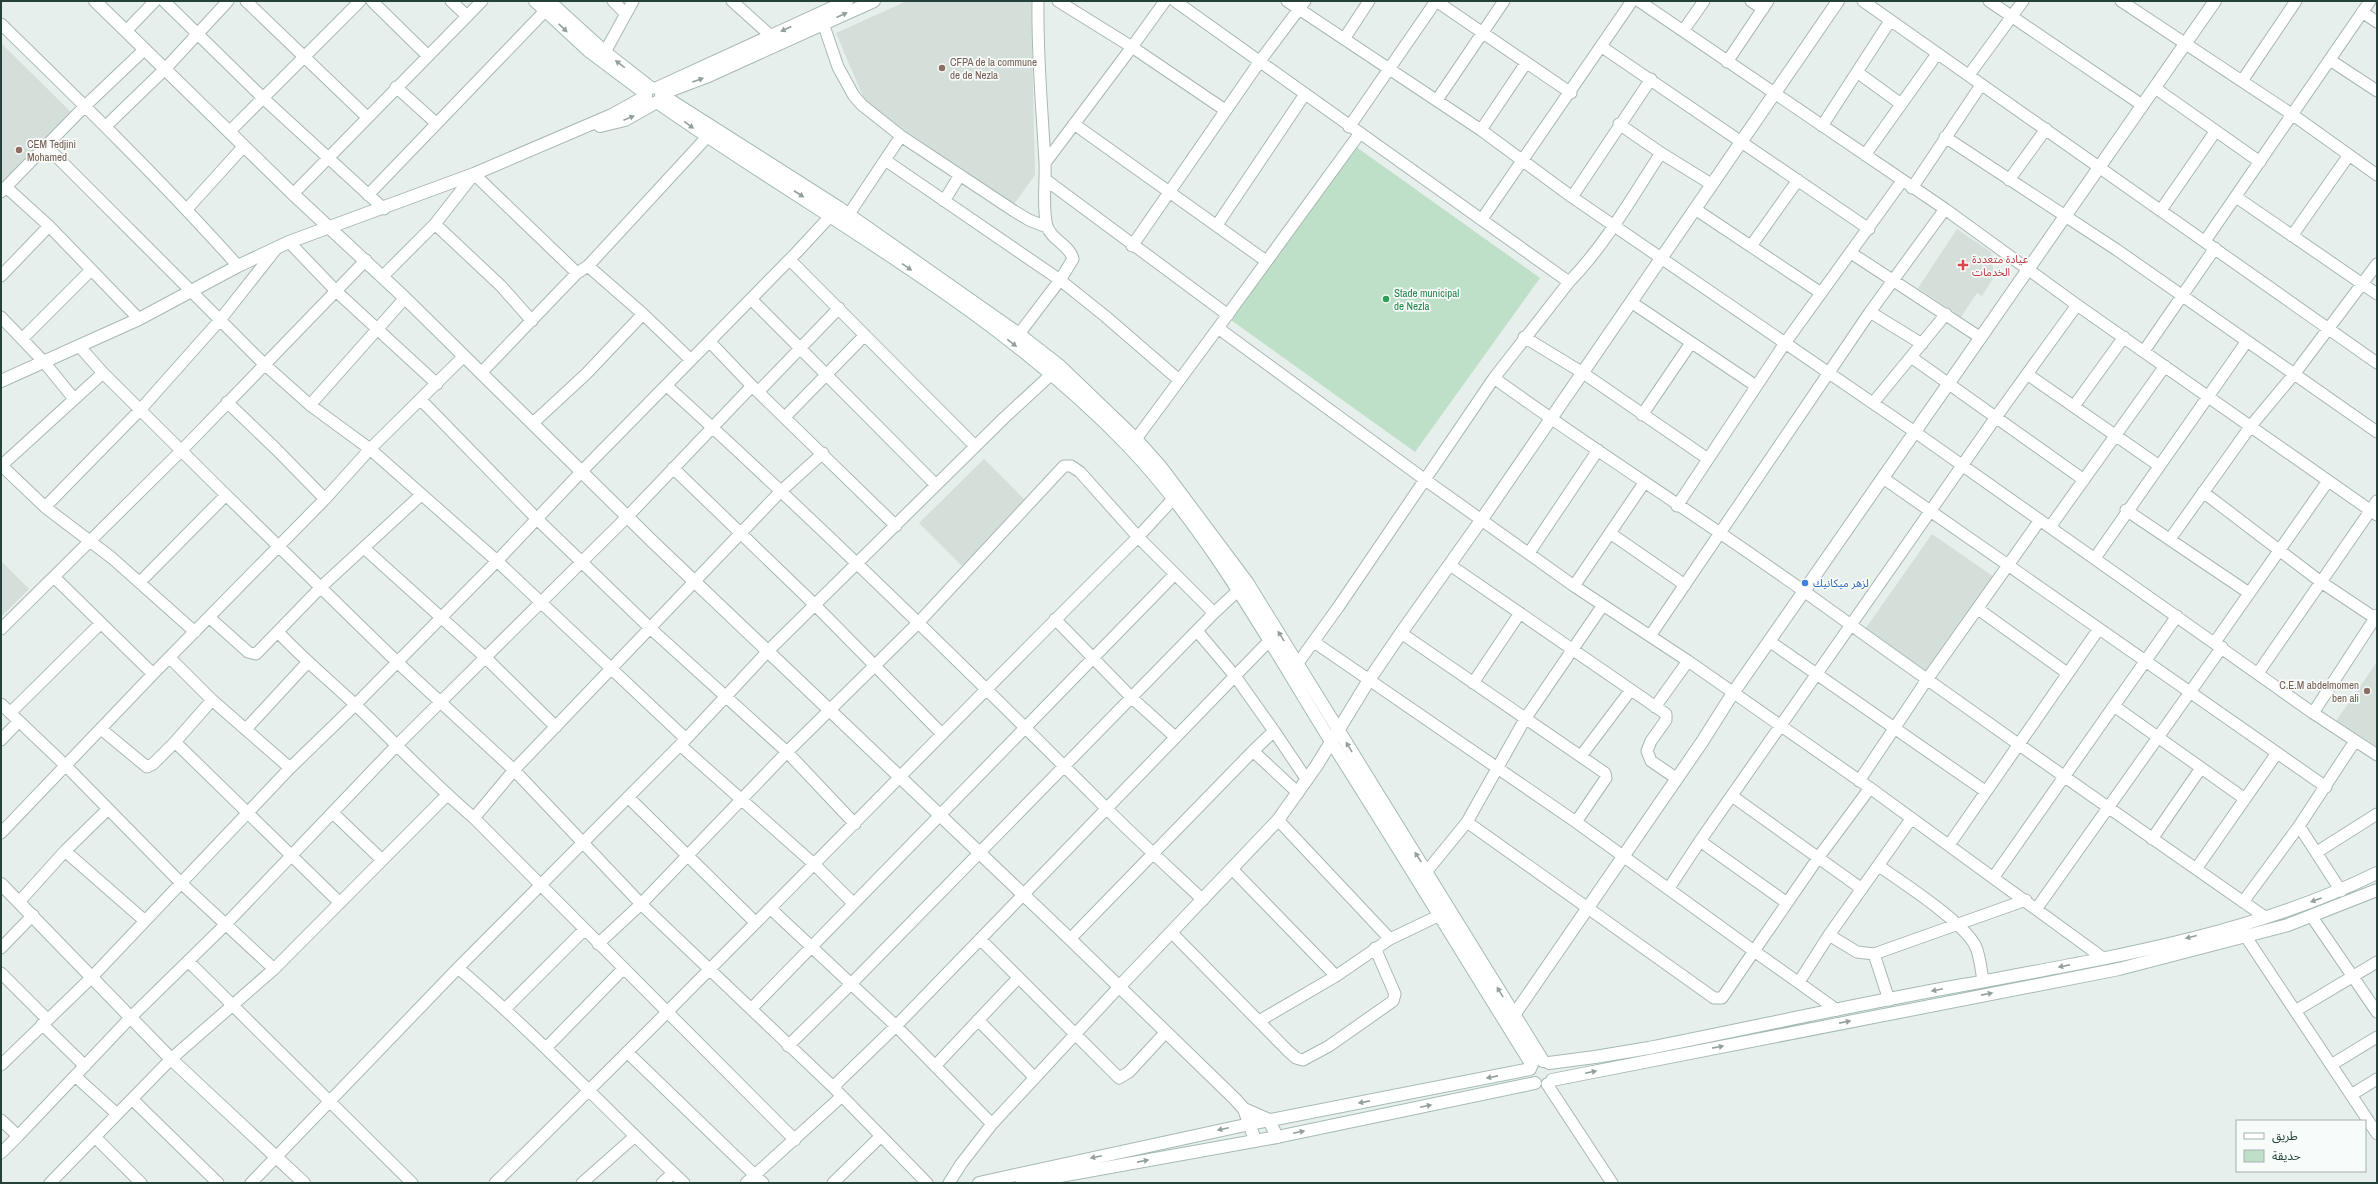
<svg xmlns="http://www.w3.org/2000/svg" width="2378" height="1184" font-family="'Archivo Narrow','Noto Sans Arabic',sans-serif">
	<style>
		.built { fill: #d4dfda }
		.green { fill: #bfe0c8 }
		.lines { fill: none; stroke-linecap: round; stroke-linejoin: round }
		.minor-casing { stroke: #a8b8b2; stroke-width: 13 }
		.tertiary-casing { stroke: #a8b8b2; stroke-width: 14 }
		.secondary-casing { stroke: #a4bbb3; stroke-width: 14 }
		.minor { stroke: #fff; stroke-width: 11 }
		.tertiary { stroke: #fff; stroke-width: 12 }
		.secondary { stroke: #fff; stroke-width: 12 }
		.oneway { fill: #92a09c }
		.education-dot { fill: #8d6e63; stroke: #f7fbf9; stroke-width: 1.5 }
		.health-dot { fill: #e0444e; stroke: #f7fbf9; stroke-width: 1.5 }
		.leisure-dot { fill: #2e9e5b; stroke: #f7fbf9; stroke-width: 1.5 }
		.shop-dot { fill: #3f7fe0; stroke: #f7fbf9; stroke-width: 1.5 }
		.labels { text-anchor: middle; stroke-width: 3.5; stroke-linejoin: round; paint-order: stroke }
		.education-label { font-size: 11px; fill: #785e54; stroke: #f7fbf9; text-anchor: start }
		.health-label { font-size: 11px; fill: #be3a42; stroke: #f7fbf9; text-anchor: start }
		.leisure-label { font-size: 11px; fill: #27864d; stroke: #f7fbf9; text-anchor: start }
		.shop-label { font-size: 11px; fill: #366cbe; stroke: #f7fbf9; text-anchor: start }
	</style>
	<rect width="100%" height="100%" fill="#e6efeb"/>
	<path class="built" d="M907 1H1031L1035 175 1014 204 866 104 836 33Z
		M1 43 73 114 1 186Z
		M1957 229 1991 252 1994 277 1982 296 1977 293 1961 317 1918 288Z
		M984 459 1027 502 962 566 919 523Z
		M1932 534 1994 577 1926 675 1863 632Z
		M1 561 29 589 1 617Z
		M2377 662V749L2336 721Z"/>
	<path class="green" d="M1355 146 1540 278 1415 452 1231 320Z"/>
	<g class="lines">
		<defs>
			<path id="minor" d="M164 1 263 98 384 209
				M246 1 367 117
				M372 1 428 56
				M451 1 467 16
				M613 1 626 14
				M732 1 771 36
				M1165 1 1132 47 1225 110
				M1175 1 1569 282 1494 378 1339 606 1298 663
				M1287 1 1481 130 1572 197 1915 432 2313 713 2377 755
				M1436 1 1571 93
				M1639 1 1945 209 2077 305 2377 515
				M1751 1 1763 9
				M1863 1 2377 363
				M1989 1 2142 105
				M2121 1 2293 115 2377 175
				M2362 12 2377 22
				M823 23 838 67 854 96 862 105 901 136 1014 211 1029 220 1047 227
				M1 24C82 103 163 182 238 266
				M126 31 155 1
				M1683 31 1704 1
				M1344 39 1369 1
				M1602 47 1869 229
				M605 52 633 1
				M2330 60 2377 91
				M1727 62 1768 1
				M1857 72 1901 104
				M1969 75 2023 1
				M2242 81 2296 1
				M396 87 436 123
				M2155 88 2260 162
				M1437 100 1504 1
				M1074 124 1266 261
				M106 126 165 69 228 1
				M1822 126 1890 21
				M1349 127 1436 1
				M1481 130 1526 63
				M229 132 360 1
				M1360 133 1218 328 1424 479 1574 586 1688 661 1870 788 2103 958
				M1945 137 2117 250 2377 432
				M46 146 264 364 310 405 370 449 497 561 686 739
				M1661 153 1711 184
				M1865 155 1937 54
				M885 160 1060 280 1105 316 1179 380
				M1045 163 1132 47 1058 1
				M1046 180 1228 315
				M2009 180 2046 129
				M6 187 49 226 139 319
				M1912 188 1981 85
				M1 192 85 106 145 49
				M293 194 482 1
				M368 195 545 11
				M1572 197 1651 79
				M2236 197 2377 294
				M944 201 960 175
				M187 209 244 146
				M1695 209 1821 293
				M2161 210 2215 132
				M849 214 901 136
				M1482 219 1632 1
				M435 224 474 174 577 273
				M1217 225 1305 94
				M2292 236 2349 155
				M2205 241 2370 1
				M289 242 337 292 437 384
				M1132 246 1260 61 1305 1
				M1751 246 1798 180
				M1851 253 1981 338
				M790 260 975 446
				M588 266 643 314
				M1 276 49 226
				M383 276 435 224 501 286 532 321
				M1569 282C1606 244 1632 197 1661 153L1619 124
				M751 299 936 485
				M1631 302 1756 386
				M1870 312 1922 344
				M1 317 44 362 74 399
				M1019 334 1060 280 1073 259C1070 245 1051 240 1047 226 1042 209 1046 181 1045 162 1042 108 1037 55 1038 1
				M1524 337 1583 373 1708 459
				M22 339 91 270
				M710 342 752 386 896 526
				M80 347 103 373 226 495 397 662 514 770 641 904 833 1087 881 1136 833 1183
				M2144 351 2215 248
				M1911 357 2084 480
				M481 373 577 273 588 266 707 137
				M2027 374 2158 465
				M1494 378C1596 452 1703 519 1805 592 1958 702 2111 810 2265 917
				M667 386C817 522 962 664 1105 807 1137 839 1170 869 1203 900
				M758 392 839 308
				M421 400 537 519 650 628 787 752 855 824
				M227 402 276 449 325 499
				M1873 403 1946 314
				M310 405 405 298
				M2074 406 2124 337
				M1642 415 1691 343
				M785 417 865 335
				M533 423 586 374 643 314 691 360
				M1136 439 1218 328
				M1 465 45 507 112 558 195 632
				M1 466 103 373
				M673 468 815 605 942 734
				M1883 478 2326 787
				M2203 492 2321 582 2375 618
				M1677 506 1785 343 1902 181
				M45 507 140 410 220 320 276 249
				M2126 510 2249 593
				M2050 527 2165 366
				M1610 533 1685 585
				M2170 539 2250 427 2295 373 2377 264
				M364 548 486 658 556 727
				M1529 553 1598 450
				M2095 558 2247 341
				M1450 565 1666 714V720L1651 741 1647 751 1651 761 1676 778
				M54 577 153 674
				M140 582 226 495
				M1574 586 1644 483
				M1603 605 1525 719 1467 822 1714 998H1722L1754 951 1837 1010
				M1978 609 2067 673
				M1214 613 1244 585
				M210 618 248 652 256 654 321 587 421 495
				M1055 619 1132 698 1174 736
				M1 629 181 451 366 260
				M1197 631 1235 676 1270 640
				M278 632C305 661 335 685 363 712 400 748 435 785 474 818L795 1140
				M1401 633 1605 773 1606 778 1576 822
				M1650 636 1870 312 1945 209
				M1769 641 1985 791
				M1314 642 1576 822 1754 951 1818 858 1870 788
				M2215 642 2328 481
				M170 658 212 700 290 768
				M2258 673 2377 501
				M1473 683 1520 613
				M212 700 175 742 340 903
				M1 704 66 766 181 883 274 969
				M2114 706 2245 799
				M1655 707 1688 661
				M10 713 100 624
				M2313 713 2377 615
				M101 729 147 767 153 764 175 742
				M246 729 307 663
				M1274 731 1307 780
				M1 740 19 721
				M680 745 815 865 853 903
				M1581 756 1630 691
				M1859 781 1926 681 2040 520
				M1732 796 1862 889
				M628 797 756 923
				M107 810 65 851 145 921
				M333 813 382 860
				M474 818 514 770 650 628 780 492 823 453
				M2299 826 2341 891
				M1 833 153 674 325 499 370 449 464 356
				M2152 839 2201 768
				M1700 841 1787 903
				M1949 845 2098 630
				M2317 852 2377 814
				M1879 866C1903 883 1961 920 1975 945 1980 955 1981 969 1983 981
				M1232 869 1336 976
				M2196 869 2277 753
				M1427 871 1467 822
				M1993 878 2177 616
				M1669 888 1700 841 1996 417 2077 305
				M19 902 65 851
				M2243 902 2299 826 2355 741
				M2037 908 2222 647
				M771 909 896 1026 1235 676 1274 731 1253 751 1298 793
				M2312 917 2377 1012
				M1171 932 1288 1051 1296 1058 1303 1060 1329 1046 1393 1001 1395 994 1375 948
				M1829 935 1857 952 1874 954 1889 1000
				M2246 937 2377 1134
				M980 939 1119 1078 1129 1072 1165 1033
				M1070 939 1253 751
				M1390 939 1438 916
				M598 944 641 904 787 752 918 623 1064 466H1071L1080 472 1138 537 1173 499
				M1 948 33 915
				M1874 954 2026 900
				M188 961 412 1183
				M458 968C537 1035 608 1112 684 1183
				M1 973 47 1019
				M1799 982 1829 935 1911 819
				M506 1008 584 930
				M751 1009 1174 575
				M2295 1011 2377 962
				M978 1020 1035 1078
				M1259 1021 1336 976 1390 939 1278 820
				M42 1024 85 1066
				M546 1048 624 968
				M627 1052 763 1183
				M1 1065 91 978 290 768 355 705 497 561 582 471 797 252 836 210
				M2331 1065 2377 1037
				M935 1066 1018 978
				M75 1076 117 1114
				M1547 1084 1612 1183
				M833 1087 896 1026 992 1124 1119 987
				M2351 1095 2377 1079
				M132 1099 218 1183
				M1 1120 18 1136 1 1153
				M18 1136 130 1018 226 924 397 745 628 516 752 386
				M881 1136 927 1183
				M95 1137 141 1183
				M50 1183 171 1059 274 969 447 795
				M251 1183 458 968 686 739 769 650 1004 418 1056 370
				M495 1183C712 971 923 751 1138 537L1214 613 851 984 788 1046
				M582 1183 634 1137
				M662 1183 673 1173
				M746 1183 842 1096
				M949 1183 961 1164 992 1124"/>
			<path id="tertiary" d="M95 1 293 194 405 298 653 542 1070 939 1235 1099 1244 1109 1255 1140
				M657 88 847 1
				M661 94 706 77 874 1
				M600 126 625 120 655 103
				M1 381 139 319 238 266 289 242 474 174 612 115 646 96
				M1 884 171 1059 304 1183
				M1119 987 1278 820 1317 765 1369 680 1401 633 1482 519 1838 1
				M1514 1015 1702 742 1733 693 2215 1
				M1244 1109 1269 1120 1277 1137"/>
			<path id="secondary" d="M535 1 590 52 646 94
				M549 1 605 52 651 88
				M662 95 838 207 1019 334 1060 366 1136 439 1161 467 1247 582 1543 1061
				M657 102C816 214 993 305 1129 447 1212 535 1269 642 1332 743 1400 850 1465 958 1532 1065
				M1549 1063 1595 1057 1649 1048C1754 1027 1858 1004 1963 985 2103 959 2249 936 2377 873
				M1552 1080 2119 969 2288 925 2377 890
				M979 1183 1250 1124 1530 1069
				M1022 1183 1277 1137 1535 1083"/>
		</defs>
		<use href="#minor" class="minor-casing"/>
		<use href="#tertiary" class="tertiary-casing"/>
		<use href="#secondary" class="secondary-casing"/>
		<use href="#minor" class="minor"/>
		<use href="#tertiary" class="tertiary"/>
		<use href="#secondary" class="secondary"/>
	</g>
	<defs><path id="oneway-solid" d="M-6-.8H1V-3.2L6.5 0L1 3.2V.8H-6Z"/></defs>
	<g class="oneway">
		<use href="#oneway-solid" transform="translate(842 15) rotate(-24)"/>
		<use href="#oneway-solid" transform="translate(563 28) rotate(43)"/>
		<use href="#oneway-solid" transform="translate(786 29) rotate(155)"/>
		<use href="#oneway-solid" transform="translate(620 64) rotate(-143)"/>
		<use href="#oneway-solid" transform="translate(698 80) rotate(-20)"/>
		<use href="#oneway-solid" transform="translate(629 118) rotate(-22)"/>
		<use href="#oneway-solid" transform="translate(689 125) rotate(36)"/>
		<use href="#oneway-solid" transform="translate(799 194) rotate(33)"/>
		<use href="#oneway-solid" transform="translate(907 267) rotate(34)"/>
		<use href="#oneway-solid" transform="translate(1012 343) rotate(38)"/>
		<use href="#oneway-solid" transform="translate(1281 636) rotate(-122)"/>
		<use href="#oneway-solid" transform="translate(1349 747) rotate(-121)"/>
		<use href="#oneway-solid" transform="translate(1418 857) rotate(-123)"/>
		<use href="#oneway-solid" transform="translate(2316 900) rotate(160)"/>
		<use href="#oneway-solid" transform="translate(2191 937) rotate(166)"/>
		<use href="#oneway-solid" transform="translate(2064 966) rotate(169)"/>
		<use href="#oneway-solid" transform="translate(1937 990) rotate(168)"/>
		<use href="#oneway-solid" transform="translate(1500 992) rotate(-121)"/>
		<use href="#oneway-solid" transform="translate(1987 994) rotate(-11)"/>
		<use href="#oneway-solid" transform="translate(1845 1022) rotate(-11)"/>
		<use href="#oneway-solid" transform="translate(1718 1047) rotate(-11)"/>
		<use href="#oneway-solid" transform="translate(1591 1072) rotate(-12)"/>
		<use href="#oneway-solid" transform="translate(1492 1077) rotate(169)"/>
		<use href="#oneway-solid" transform="translate(1364 1102) rotate(169)"/>
		<use href="#oneway-solid" transform="translate(1426 1106) rotate(-12)"/>
		<use href="#oneway-solid" transform="translate(1223 1129) rotate(168)"/>
		<use href="#oneway-solid" transform="translate(1299 1132) rotate(-12)"/>
		<use href="#oneway-solid" transform="translate(1096 1157) rotate(168)"/>
		<use href="#oneway-solid" transform="translate(1143 1161) rotate(-11)"/>
	</g>
	<g class="education-dot">
		<circle cx="942" cy="68" r="4"/>
		<circle cx="19" cy="150" r="4"/>
		<circle cx="2367" cy="691" r="4"/>
	</g>
	<path class="health-dot" d="M1961 259h4v4h4v4h-4v4h-4v-4h-4v-4h4z"/>
	<circle class="leisure-dot" cx="1386" cy="299" r="4"/>
	<circle class="shop-dot" cx="1805" cy="583" r="4"/>
	<g class="labels">
		<g class="education-label">
			<text x="950" y="66">CFPA de la commune<tspan x="950" dy="13">de de Nezla</tspan></text>
			<text x="27" y="148">CEM Tedjini<tspan x="27" dy="13">Mohamed</tspan></text>
			<text x="2359" y="689" text-anchor="end">C.E.M abdelmomen<tspan x="2359" dy="13">ben ali</tspan></text>
		</g>
		<g class="health-label">
			<text x="1972" y="263">عيادة متعددة<tspan x="1972" dy="13">الخدمات</tspan></text>
		</g>
		<g class="leisure-label">
			<text x="1394" y="297">Stade municipal<tspan x="1394" dy="13">de Nezla</tspan></text>
		</g>
		<g class="shop-label">
			<text x="1813" y="587">لزهر ميكانيك</text>
		</g>
	</g>
	<rect width="2378" height="1184" fill="none" stroke="#24423a" stroke-width="4"/>
	<rect x="2236" y="1120" width="130" height="52" fill="#f7fbf9" stroke="#a3b1ad"/>
	<rect x="2244" y="1133" width="20" height="6" fill="#ffffff" stroke="#a3b1ad"/>
	<text x="2272" y="1140" font-size="12" fill="#24423a">طريق</text>
	<rect x="2244" y="1150" width="20" height="12" fill="#bfe0c8" stroke="#a3b1ad"/>
	<text x="2272" y="1160" font-size="12" fill="#24423a">حديقة</text>
</svg>
